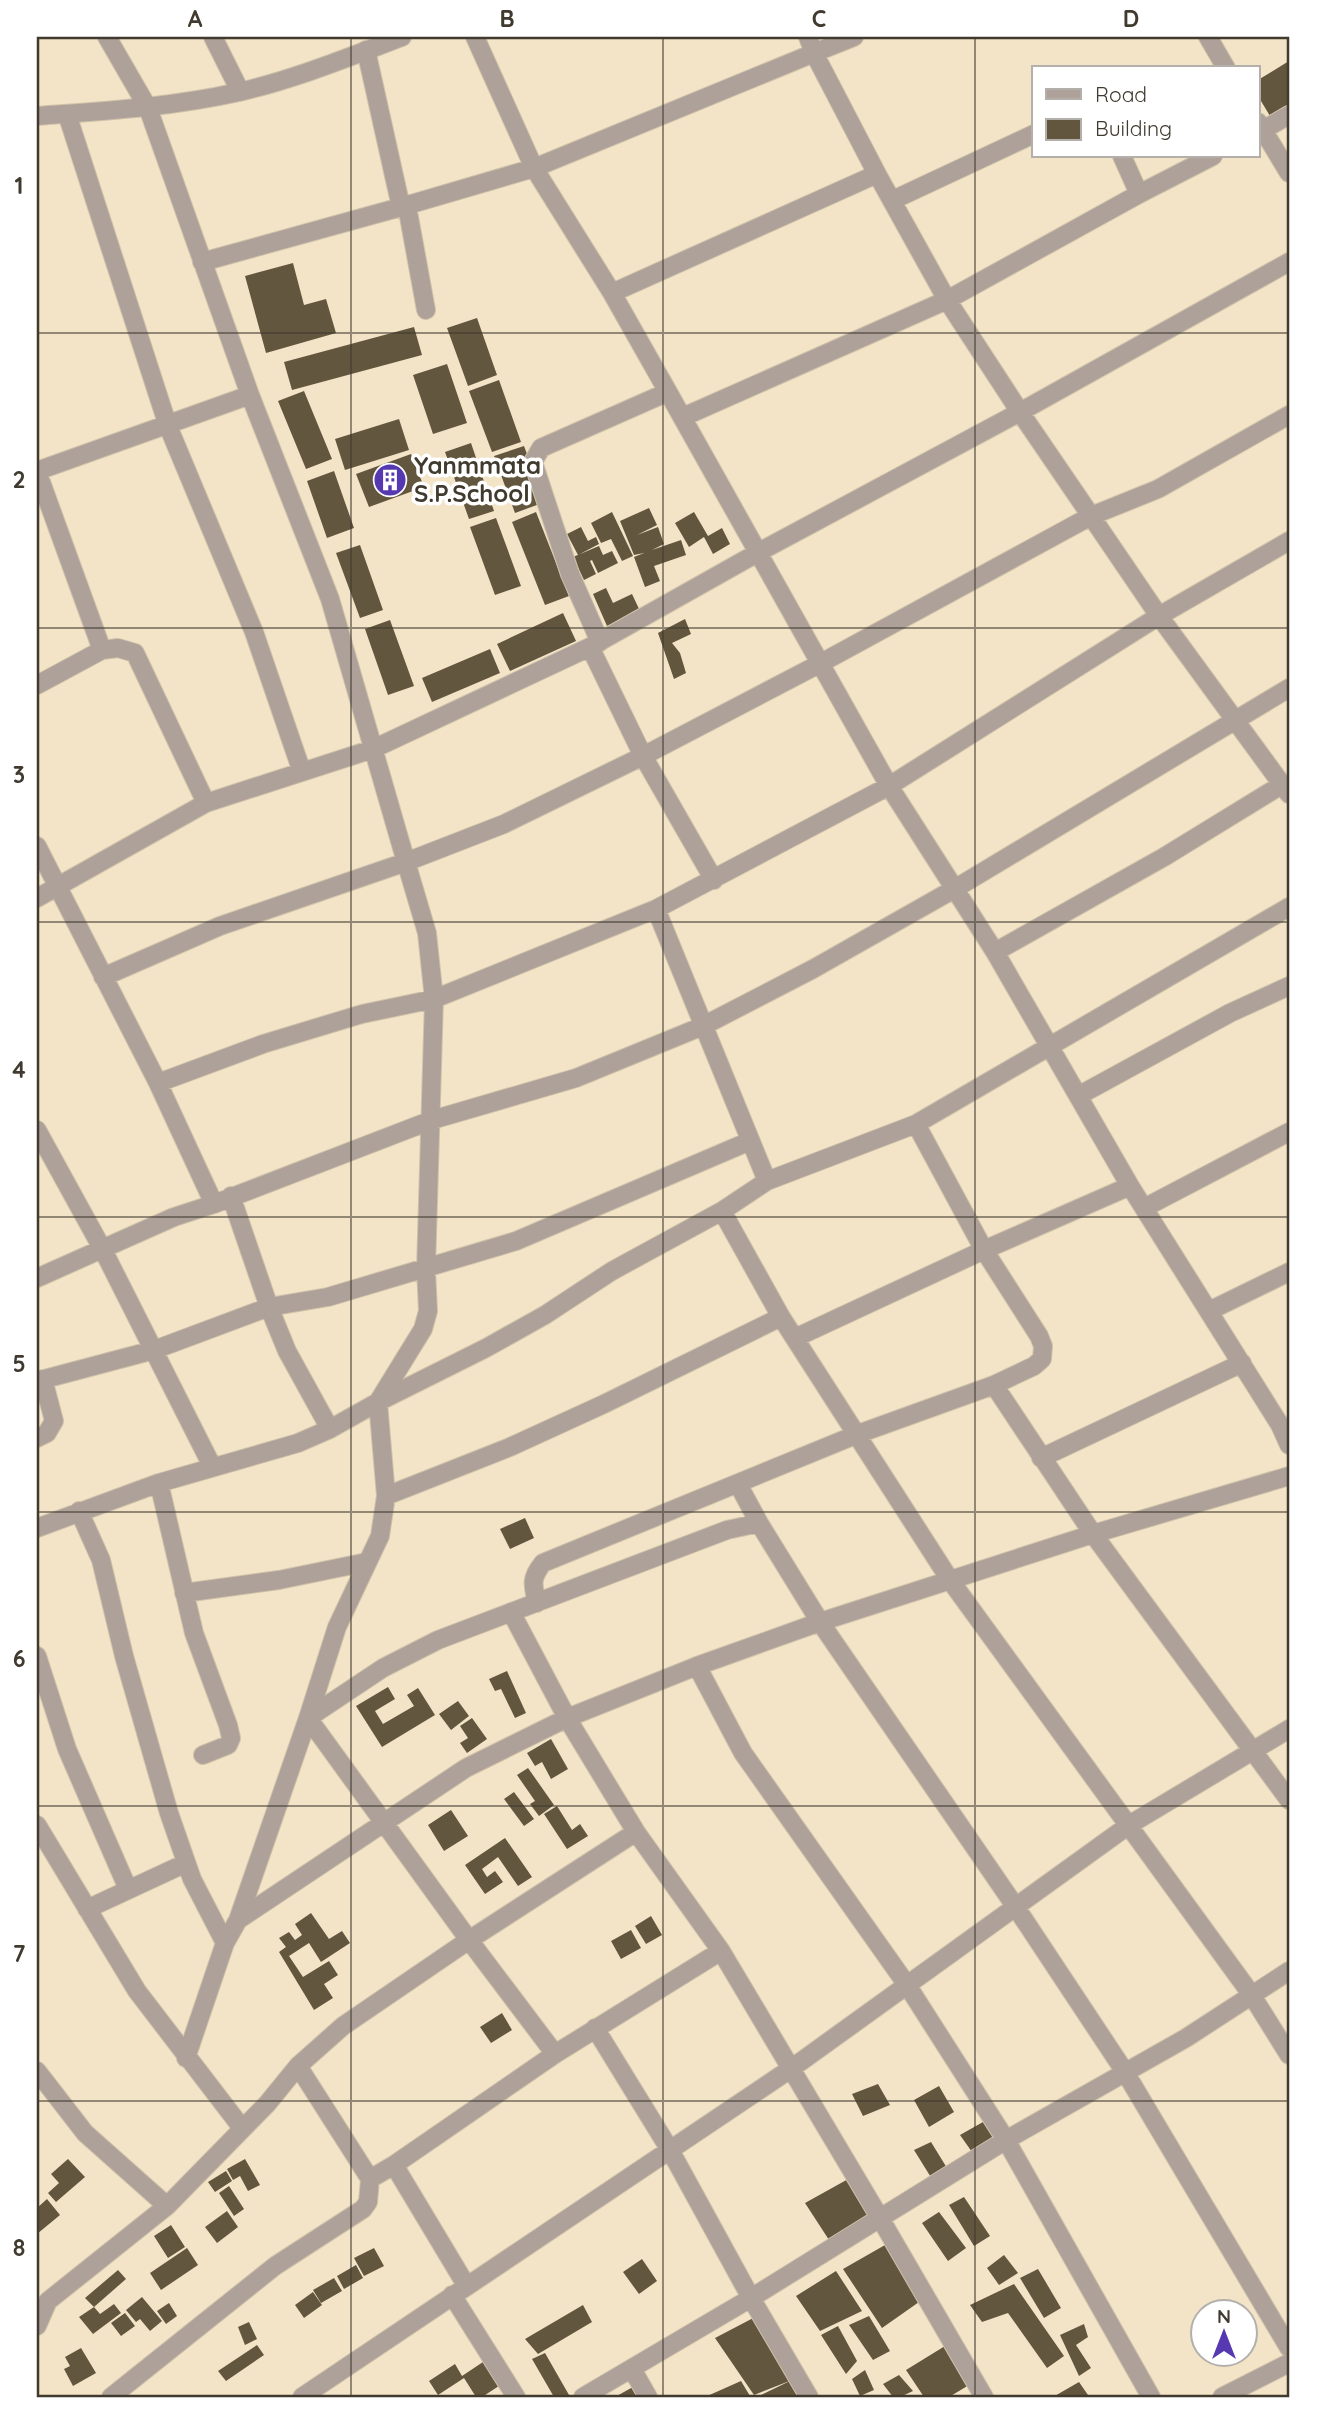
<svg xmlns="http://www.w3.org/2000/svg" width="1326" height="2434" font-family="Quicksand,sans-serif">
	<style>
		.building { fill: #63563e }
		.lines { fill: none; stroke-linecap: round; stroke-linejoin: round }
		.minor-casing { stroke: #cfc2a9; stroke-width: 20 }
		.tertiary-casing { stroke: #cfc2a9; stroke-width: 20 }
		.minor { stroke: #ada199; stroke-width: 18 }
		.tertiary { stroke: #ada199; stroke-width: 18 }
		.grid { fill: none; stroke: #403a2f; stroke-width: 2; stroke-opacity: 0.55 }
		.labels { text-anchor: middle; stroke-width: 7; stroke-linejoin: round; paint-order: stroke }
		.poi-label { font-size: 24px; font-weight: bold; fill: #403a2f; stroke: #fff; text-anchor: start }
		.neatline { fill: none; stroke: #403a2f; stroke-width: 2.5 }
		.grid-label { font-size: 23px; text-anchor: middle; font-weight: bold; fill: #403a2f }
	</style>
	<rect width="100%" height="100%" fill="#f3e4c8"/>
	<path class="building" d="M1289 61V104L1270 116 1258 96V80Z
		M293 263 304 305 326 299 336 333 266 353 245 276Z
		M477 318 497 375 468 386 447 328Z
		M414 327 422 355 292 390 284 362Z
		M447 364 467 423 433 434 413 375Z
		M499 380 521 442 492 452 469 391Z
		M304 391 332 459 306 469 278 401Z
		M399 419 409 450 345 470 335 439Z
		M471 443 494 511 469 519 445 452Z
		M524 446 545 502 515 513 494 456Z
		M411 454 424 487 369 507 356 474Z
		M334 471 354 528 327 538 307 481Z
		M649 508 657 525 637 535 658 527 664 544 652 550 681 540 686 555 654 566 660 581 645 587 634 557 644 553 634 555 620 521Z
		M536 512 569 596 545 605 512 522Z
		M612 512 633 556 622 561 611 539 601 543 591 523Z
		M694 512 708 536 722 528 730 544 713 554 704 537 689 547 675 523Z
		M496 518 521 586 495 595 470 527Z
		M581 527 588 541 596 537 599 544 578 555 567 534Z
		M360 545 383 610 360 618 336 553Z
		M599 546 603 555 612 551 618 563 598 573 592 560 590 561 596 574 584 580 573 557Z
		M606 588 613 603 632 594 640 611 607 626 593 594Z
		M563 613 576 641 510 671 497 644Z
		M685 619 691 634 672 643 680 653 686 673 674 679 658 633Z
		M390 620 414 686 388 695 365 629Z
		M490 649 500 673 432 702 422 678Z
		M525 1518 534 1538 510 1549 500 1529Z
		M507 1671 526 1713 515 1718 501 1689 495 1691 489 1679Z
		M388 1687 395 1699 375 1711 383 1724 414 1706 407 1695 418 1688 435 1715 382 1747 356 1706Z
		M458 1701 469 1716 451 1730 439 1714Z
		M472 1718 487 1739 467 1753 460 1743 468 1738 460 1726Z
		M551 1739 568 1769 551 1779 542 1762 535 1766 527 1753Z
		M528 1768 554 1805 539 1816 530 1804 535 1801 517 1775Z
		M514 1792 534 1819 524 1826 504 1799Z
		M557 1806 572 1830 580 1824 588 1836 567 1849 544 1814Z
		M451 1810 468 1836 444 1851 428 1825Z
		M505 1838 532 1877 518 1886 498 1857 482 1869 487 1877 495 1871 503 1882 485 1894 465 1865Z
		M311 1913 329 1939 342 1931 350 1943 321 1962 309 1943 289 1956 303 1977 329 1961 338 1975 324 1984 333 1998 314 2010 279 1952 286 1947 279 1938 289 1932 295 1940 302 1935 295 1924Z
		M651 1916 662 1935 646 1944 635 1926Z
		M631 1930 641 1948 621 1959 611 1941Z
		M502 2013 512 2030 491 2043 480 2027Z
		M878 2084 890 2105 863 2116 852 2094Z
		M939 2086 954 2112 929 2127 914 2100Z
		M983 2122 995 2137 972 2152 960 2135Z
		M931 2142 947 2168 932 2179 914 2150Z
		M68 2159 85 2177 56 2202 48 2193 59 2183 51 2174Z
		M245 2159 260 2185 248 2191 240 2176 233 2180 227 2169Z
		M226 2171 232 2181 215 2192 208 2182Z
		M850 2178 872 2216 831 2243 805 2203Z
		M229 2186 244 2209 234 2216 219 2193Z
		M964 2197 990 2236 974 2246 949 2205Z
		M47 2199 60 2215 37 2234V2208Z
		M227 2211 238 2227 217 2243 205 2227Z
		M939 2212 966 2248 948 2261 922 2223Z
		M171 2225 185 2247 168 2258 154 2236Z
		M885 2245 919 2302 882 2328 843 2269Z
		M187 2248 198 2265 161 2290 150 2273Z
		M374 2248 384 2266 364 2276 354 2258Z
		M1004 2255 1018 2273 999 2285 987 2268Z
		M642 2259 657 2281 639 2294 623 2272Z
		M356 2265 363 2278 344 2289 337 2276Z
		M1038 2269 1061 2308 1044 2318 1020 2278Z
		M118 2270 126 2279 94 2307 85 2298Z
		M836 2271 862 2311 820 2331 796 2296Z
		M334 2278 342 2291 321 2303 313 2290Z
		M1014 2284 1064 2356 1047 2368 1008 2313 982 2322 970 2305Z
		M313 2292 322 2305 304 2318 295 2305Z
		M142 2297 162 2321 150 2331 140 2319 136 2322 126 2310Z
		M169 2303 177 2316 166 2324 157 2311Z
		M114 2304 121 2313 93 2334 79 2317 94 2307 100 2314Z
		M583 2305 592 2322 538 2354 525 2339Z
		M125 2313 135 2326 121 2336 111 2323Z
		M757 2316 807 2397H757L792 2380 754 2395 715 2338Z
		M869 2316 890 2351 873 2360 849 2325Z
		M249 2322 257 2339 245 2345 238 2327Z
		M1084 2324 1088 2337 1076 2345 1091 2368 1079 2376 1060 2335Z
		M838 2326 857 2361 846 2374 821 2335Z
		M257 2345 264 2355 226 2381 218 2371Z
		M945 2346 969 2385 949 2397H924L906 2370Z
		M81 2348 96 2373 73 2386 64 2369 70 2366 65 2357Z
		M545 2353 569 2395 554 2397 532 2359Z
		M486 2360 502 2384 482 2397H476L464 2378 438 2395 429 2381 455 2364 462 2376Z
		M865 2370 874 2390 860 2396 852 2379Z
		M899 2375 913 2391 900 2397H893L883 2384Z
		M741 2381 750 2396 705 2397Z
		M1079 2382 1088 2395 1084 2397H1053Z
		M640 2383 648 2397H615Z"/>
	<g class="lines">
		<defs>
			<path id="minor" d="M107 37 148 108 250 395 330 599 406 862 427 933 434 999 426 1269 428 1311 423 1329 378 1402 386 1496 380 1536 337 1627 308 1718 238 1920 225 1943 186 2058
				M213 37 240 91
				M475 37 534 168 814 53 808 37
				M1208 37 1226 68
				M366 50 401 207 534 168 612 293 668 392 541 448 533 462 570 574 600 642
				M67 114 168 426 254 632 302 772
				M1258 122 1263 130 1289 115
				M1258 133 1263 130 1289 173
				M1122 156 1139 194
				M877 174 947 300 1139 194 1213 156
				M893 200 1034 134
				M407 206 426 310
				M202 262 401 207
				M612 293 877 174 814 53 854 37
				M668 392 889 786 995 952 1130 1186 1280 1425 1289 1445
				M683 417 947 300 1020 412 1289 262
				M37 471 250 395
				M37 471 102 650
				M590 647 643 756 714 880
				M37 685 102 650 118 648 135 653 206 803
				M37 846 158 1083 214 1204
				M37 898 206 803 373 749 590 647 759 552 1020 412 1091 516 1158 489 1289 415
				M656 909 767 1181
				M995 952 1164 857 1283 784
				M103 977 220 926 406 862 504 824 643 756 821 663 1091 516 1159 616 1289 794
				M158 1083 263 1044 362 1014 434 999 656 909 889 786 1159 616 1289 541
				M1078 1096 1230 1013 1289 986
				M37 1130 103 1250 212 1466
				M231 1196 269 1307 287 1351 330 1429
				M1144 1208 1289 1132
				M722 1211 781 1317 950 1580 1251 1994 1289 2055
				M37 1278 174 1217 214 1204 432 1120 576 1078 703 1026 813 969 956 888 1289 688
				M1209 1311 1289 1272
				M795 1338 984 1250 1130 1186
				M37 1381 154 1350 269 1307 328 1297 516 1241 750 1141
				M994 1385 1093 1534 1289 1800
				M37 1438 47 1433 54 1421 43 1379
				M1041 1458 1242 1363
				M159 1483 194 1633 228 1725 231 1738 228 1745 203 1755
				M738 1484 759 1523 820 1622 1015 1906 1125 2072 1289 2348
				M386 1496 510 1447 604 1404 781 1317
				M79 1511 101 1560 124 1656 169 1813 192 1879 225 1943
				M37 1528 159 1483 298 1443 330 1429 378 1402 486 1348 545 1315 612 1271 722 1211 767 1181 916 1124 1289 907
				M184 1593 279 1580 367 1562
				M537 1603C533 1585 530 1579 543 1563L858 1434 994 1385 1034 1366 1042 1359 1043 1346 1039 1336 984 1250 916 1124
				M511 1612 567 1718 636 1832 721 1951 880 2218 984 2397
				M37 1656 67 1749 128 1889
				M697 1666 743 1753 907 1985 1006 2140 1151 2397
				M37 1825 137 1991 242 2128
				M87 1909 186 1863
				M238 1920 466 1768 567 1718 697 1666 820 1622 1093 1534 1289 1476
				M595 2028 670 2150 751 2298 809 2397
				M555 2054 469 1940 308 1718 383 1668 438 1640 727 1530 759 1523
				M37 2071 85 2133 167 2206
				M394 2165 466 2285
				M370 2179 394 2165 555 2054 721 1951
				M452 2295 516 2397
				M37 2326 48 2301 167 2206 267 2104 298 2066 343 2026 469 1940 636 1832
				M632 2369 648 2397
				M111 2397 275 2266 363 2209 368 2202 370 2179 298 2066
				M302 2397 792 2068 1129 1825 1289 1729
				M583 2397 751 2298 1006 2140 1186 2038 1289 1971
				M1222 2397 1289 2363"/>
			<path id="tertiary" d="M37 116C105 111 172 107 239 92 295 79 349 57 402 37"/>
		</defs>
		<use href="#minor" class="minor-casing"/>
		<use href="#tertiary" class="tertiary-casing"/>
		<use href="#minor" class="minor"/>
		<use href="#tertiary" class="tertiary"/>
	</g>
	<path class="grid" d="M351 37V2397M663 37V2397M975 37V2397M37 333H1289M37 628H1289M37 922H1289M37 1217H1289M37 1512H1289M37 1806H1289M37 2101H1289"/>
	<defs>
		<symbol id="building-disc" viewBox="-11 -11 22 22"><circle r="9.5" fill="#5639b1" stroke="#fff"/><path d="M-4-6H4V6H1V3H-1V6H-4ZM-2.5-4.3h1.7v1.8h-1.7ZM.8-4.3h1.7v1.8H.8ZM-2.5-1h1.7V.8h-1.7ZM.8-1h1.7V.8H.8Z" fill="#fff"/></symbol>
	</defs>
	<g fill-rule="evenodd">
		<use href="#building-disc" x="371" y="461" width="38" height="38"/>
	</g>
	<g class="labels">
		<g class="poi-label">
			<text x="414" y="474">Yanmmata<tspan x="414" dy="28">S.P.School</tspan></text>
		</g>
	</g>
	<rect width="1326" height="2434" fill="none" stroke="#ffffff" stroke-width="77"/>
	<rect x="1032" y="66" width="228" height="91" fill="#ffffff" stroke="#b3b0ac" stroke-width="2"/>
	<rect x="1046" y="89" width="35" height="10" fill="#ada199" stroke="#b3b0ac" stroke-width="2"/>
	<text x="1095" y="102" font-size="21" fill="#403a2f">Road</text>
	<rect x="1046" y="119" width="35" height="21" fill="#63563e" stroke="#b3b0ac" stroke-width="2"/>
	<text x="1095" y="136" font-size="21" fill="#403a2f">Building</text>
	<g transform="translate(1224 2333)"><circle r="33" fill="#ffffff" stroke="#b3b0ac" stroke-width="2"/>
	<path d="M0-5L12 26L0 18L-12 26Z" fill="#5639b1"/>
	<text y="-10" font-size="19" font-weight="bold" text-anchor="middle" fill="#403a2f">N</text>
	</g>
	<rect x="38" y="38" width="1250" height="2358" class="neatline"/>
	<g class="grid-label">
		<text x="195" y="27">A</text>
		<text x="507" y="27">B</text>
		<text x="819" y="27">C</text>
		<text x="1131" y="27">D</text>
		<text x="19" y="194">1</text>
		<text x="19" y="488">2</text>
		<text x="19" y="783">3</text>
		<text x="19" y="1078">4</text>
		<text x="19" y="1372">5</text>
		<text x="19" y="1667">6</text>
		<text x="19" y="1962">7</text>
		<text x="19" y="2256">8</text>
	</g>
</svg>
